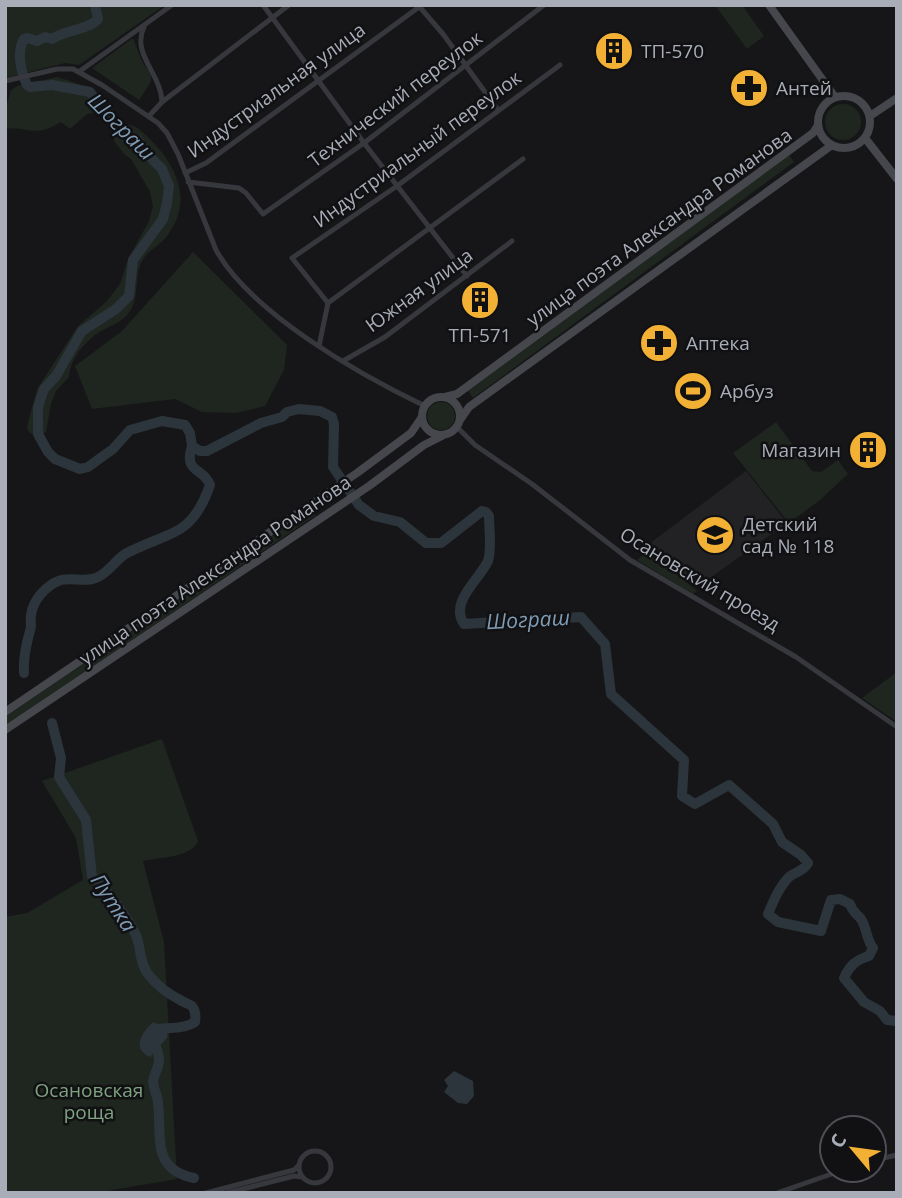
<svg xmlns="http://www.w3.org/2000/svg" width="902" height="1198" font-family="'Open Sans',sans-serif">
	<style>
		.built { fill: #222225 }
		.green { fill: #1e261f }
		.water { fill: #2c353c }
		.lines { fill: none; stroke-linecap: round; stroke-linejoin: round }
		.river { stroke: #2c353c; stroke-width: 10 }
		.street { stroke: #37383d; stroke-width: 5 }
		.secondary { stroke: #45474d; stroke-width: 8 }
		.labels { text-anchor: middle; stroke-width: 5; stroke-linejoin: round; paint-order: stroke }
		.poi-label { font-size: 19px; fill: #a8adb8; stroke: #111113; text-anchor: start }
		.street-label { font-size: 19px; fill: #a8adb8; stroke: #111113 }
		.park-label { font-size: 19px; fill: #7fa381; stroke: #111113 }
		.water-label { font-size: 21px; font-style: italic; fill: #7f9bb3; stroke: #111113 }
	</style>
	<rect width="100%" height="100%" fill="#161618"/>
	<path class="built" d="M746 471 787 523 696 588 645 547Z"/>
	<path class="green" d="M5 5H161L162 7 79 65 65 63 5 78Z
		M715 5H742L764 36 747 49Z
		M133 38 142 61 151 75V82L139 100 92 68Z
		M57 77C74 82 97 89 109 103 113 108 116 116 121 121 126 125 135 125 140 130 172 157 197 197 167 236 160 246 146 251 141 263 134 278 140 300 128 314 122 322 110 326 101 331 85 341 70 359 69 377L56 391 51 404 46 432C40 436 34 437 28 431L27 426 37 389 78 326 106 302 120 284 128 259 149 221 153 206 150 192 131 159 124 154 114 141 113 128 97 112 87 114 70 129 61 122C32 139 32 126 5 129V111L11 90C24 80 41 82 57 77Z
		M825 122a18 18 0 1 1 36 0a18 18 0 1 1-36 0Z
		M789 155 794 162 473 398 468 391Z
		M193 252 287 345 284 370 265 406 236 413 202 412 175 399 92 409 75 366 122 331Z
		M427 416a14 14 0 1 1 28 0a14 14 0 1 1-28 0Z
		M776 422 812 471 821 472 838 460 848 474 820 500 789 523 733 453Z
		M312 509 316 515 5 726V717Z
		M648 551 697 591 693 594 637 560Z
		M897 672V722L862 698Z
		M162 739 198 841C192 858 159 857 143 861L164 942 177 1179 95 1193H5V917L27 913 83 880 76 838 42 781Z"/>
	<path class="water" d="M153 1022 165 1027 168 1032 167 1038 150 1057C131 1049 142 1032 153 1022Z
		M454 1071 473 1081 474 1096 467 1104 458 1103 444 1092 448 1086 444 1080Z"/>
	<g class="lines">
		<path class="river" d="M95 5 98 19C87 31 66 29 52 39L45 37 37 41 27 38 24 39C16 52 21 72 27 85L31 87 52 85 90 92 120 133 137 139 151 158 162 169 169 186 167 203 163 219 133 260 129 296 116 309 82 331 56 376 44 389 38 407V434L48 452 55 459 80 469 88 467 113 449 130 430 162 421 185 425 190 433 192 446 200 451H207L261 423 282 417 287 412 299 409 320 411 332 417 334 424 333 467 359 505 374 516 400 522 426 543H441L482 511 486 512 489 516C489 529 492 549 488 561 479 580 449 602 464 624L581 617 605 644 611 694 684 760 682 796 695 804 729 785 773 824 782 842 801 855 808 863C803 872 796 871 789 877 779 887 773 902 768 914L778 922 821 931 831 900 840 899 850 904C853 913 856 913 861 919 867 928 866 939 873 948L869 956C856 960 850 965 844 978L864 1002 880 1011 887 1020 897 1021
			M24 673C23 659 26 645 30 631 32 626 30 621 31 615 33 600 46 585 61 580 73 577 86 583 98 577 110 571 116 559 127 553 170 531 192 537 210 485 204 467 183 474 192 446
			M52 723 61 758 59 777 86 820 92 877C103 883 133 926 137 938 141 950 140 964 148 974 157 986 170 995 182 1001 185 1003 190 1004 192 1006 196 1011 196 1016 195 1022 184 1029 168 1028 155 1029L152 1033C153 1043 159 1050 159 1060 159 1068 154 1074 153 1081 153 1089 158 1096 158 1103 162 1137 151 1169 194 1178"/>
		<path class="street" d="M263 5 364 143 467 276
			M418 5 443 34 498 110
			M144 27C131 54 161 73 162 102
			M80 71 172 5
			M5 81 57 69H73L102 85 158 123 167 133 178 154 216 250C251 313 360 375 425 406
			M149 116 162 102 289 5
			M185 173 206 163 419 7
			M188 182 239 188 246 193 263 214 364 143 544 5
			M328 303 523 159
			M319 346 328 303 292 258 397 186 560 65
			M343 361 385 337 512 241
			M457 427 475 445 532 484 630 560 796 657 897 727
			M299 1167a16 16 0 1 1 32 0a16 16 0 1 1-32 0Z
			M874 1160 897 1155
			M206 1193 294 1170 299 1165
			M227 1193 294 1176 302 1177
			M777 1193 843 1170"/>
		<path class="secondary" d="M769 5 835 97
			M818 122a26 26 0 1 1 52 0a26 26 0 1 1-52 0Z
			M870 116 897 98
			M865 138 897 179
			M422 416a19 19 0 1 1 38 0a19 19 0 1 1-38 0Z
			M445 397 457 394 813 133 818 125
			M460 420 469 407 832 145
			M5 712 357 473 411 433 422 417
			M5 730 369 486 424 445 442 436"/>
	</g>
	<defs>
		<symbol id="building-disc" viewBox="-11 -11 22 22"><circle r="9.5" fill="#f2b134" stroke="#111113"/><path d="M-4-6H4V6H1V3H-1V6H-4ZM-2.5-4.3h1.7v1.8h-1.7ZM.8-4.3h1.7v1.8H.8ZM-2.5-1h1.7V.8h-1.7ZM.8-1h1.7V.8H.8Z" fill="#111"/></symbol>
		<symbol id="pharmacy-disc" viewBox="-11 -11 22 22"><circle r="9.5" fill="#f2b134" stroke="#111113"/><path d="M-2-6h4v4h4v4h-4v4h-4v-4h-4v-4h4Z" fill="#111"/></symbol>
		<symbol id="stadium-disc" viewBox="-11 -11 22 22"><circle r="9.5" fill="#f2b134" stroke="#111113"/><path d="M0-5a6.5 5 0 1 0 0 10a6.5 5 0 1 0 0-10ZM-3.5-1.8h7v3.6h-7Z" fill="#111"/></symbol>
		<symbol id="school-disc" viewBox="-11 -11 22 22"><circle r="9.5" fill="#f2b134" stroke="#111113"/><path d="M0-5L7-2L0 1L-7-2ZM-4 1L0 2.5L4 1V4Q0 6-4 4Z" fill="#111"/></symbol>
	</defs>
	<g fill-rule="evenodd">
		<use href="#building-disc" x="592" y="29" width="44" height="44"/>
		<use href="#pharmacy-disc" x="727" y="66" width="44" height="44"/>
		<use href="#building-disc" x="458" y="278" width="44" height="44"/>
		<use href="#pharmacy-disc" x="637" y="321" width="44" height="44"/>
		<use href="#stadium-disc" x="671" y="369" width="44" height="44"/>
		<use href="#building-disc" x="846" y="428" width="44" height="44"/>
		<use href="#school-disc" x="693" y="513" width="44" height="44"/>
	</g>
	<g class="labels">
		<g class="poi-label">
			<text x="641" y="58">ТП-570</text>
			<text x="776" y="95">Антей</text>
			<text x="480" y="342" text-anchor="middle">ТП-571</text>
			<text x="686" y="350">Аптека</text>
			<text x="720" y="398">Арбуз</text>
			<text x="841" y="457" text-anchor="end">Магазин</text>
			<text x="742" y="531">Детский<tspan x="742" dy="22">сад № 118</tspan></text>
		</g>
		<g class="street-label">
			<text transform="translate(276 90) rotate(-36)" y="7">Индустриальная улица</text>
			<text transform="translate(395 99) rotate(-37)" y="7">Технический переулок</text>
			<text transform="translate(417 149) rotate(-36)" y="7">Индустриальный переулок</text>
			<text transform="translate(659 227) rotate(-36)" y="7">улица поэта Александра Романова</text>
			<text transform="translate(419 290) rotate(-36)" y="7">Южная улица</text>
			<text transform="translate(215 570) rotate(-34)" y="7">улица поэта Александра Романова</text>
			<text transform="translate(700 579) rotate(31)" y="7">Осановский проезд</text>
		</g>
		<g class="park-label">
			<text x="89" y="1097">Осановская<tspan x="89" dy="22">роща</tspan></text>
		</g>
		<g class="water-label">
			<text transform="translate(121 127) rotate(45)" y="7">Шограш</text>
			<text transform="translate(528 620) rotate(-3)" y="7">Шограш</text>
			<text transform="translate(113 903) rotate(57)" y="7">Путка</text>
		</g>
	</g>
	<rect width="902" height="1198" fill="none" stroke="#a8adb8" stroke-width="14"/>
	<g transform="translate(853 1149) rotate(299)"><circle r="33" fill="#111113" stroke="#4d4f55" stroke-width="2"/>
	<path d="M0-5L12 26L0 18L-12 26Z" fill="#f2b134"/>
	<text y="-10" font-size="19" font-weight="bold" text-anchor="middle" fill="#a8adb8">С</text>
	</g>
</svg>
